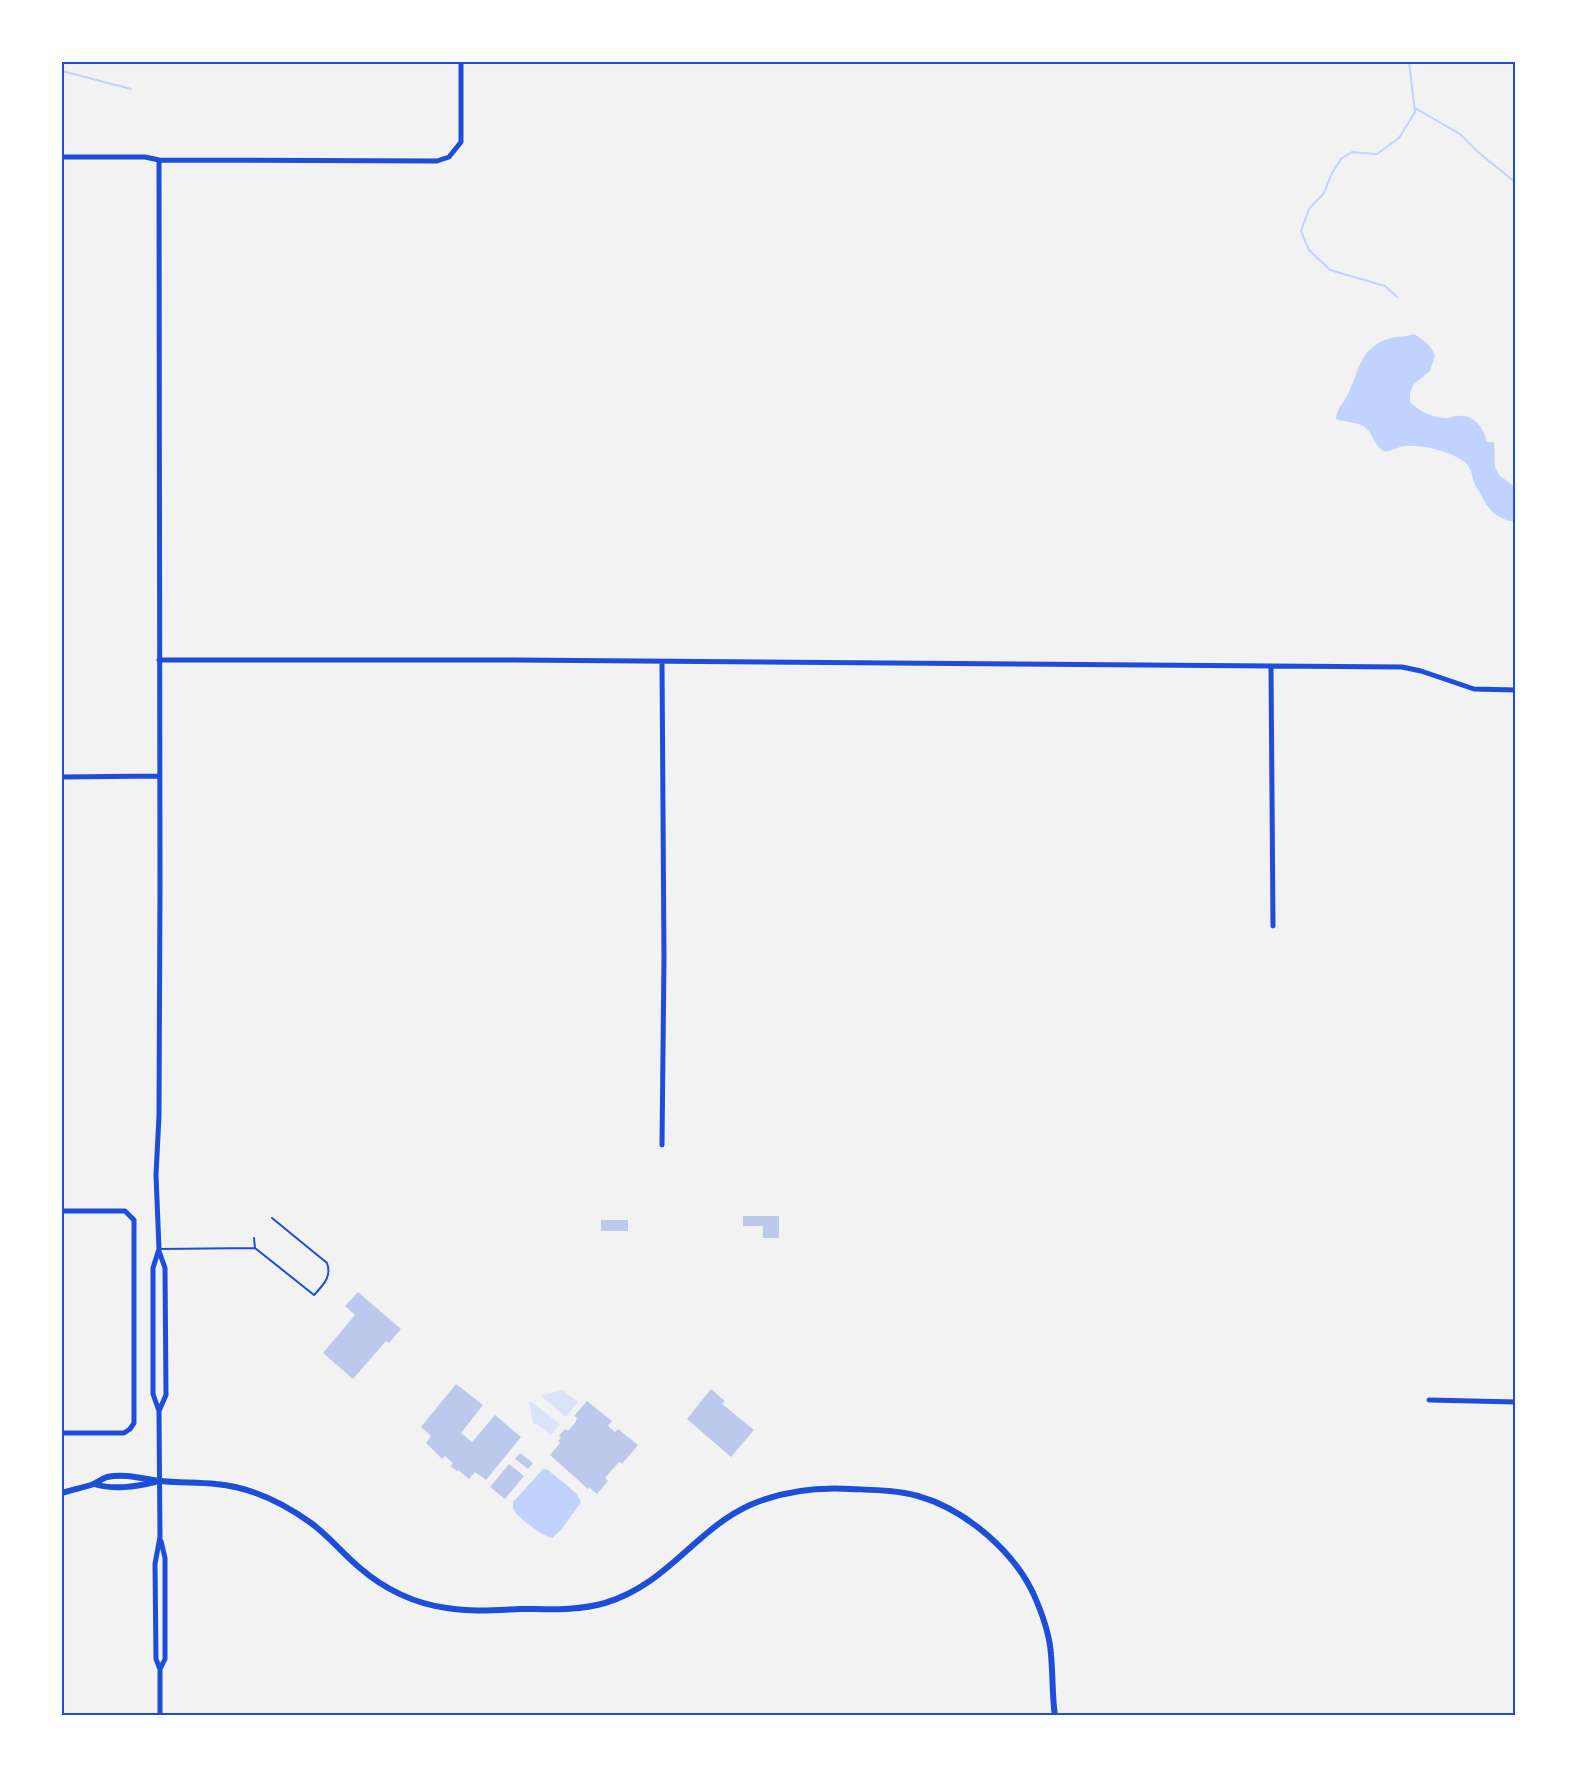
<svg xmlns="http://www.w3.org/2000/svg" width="1577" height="1777" font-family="'Fira Sans Condensed',sans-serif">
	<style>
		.green { fill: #dbe4f7 }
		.water { fill: #bfd3fe }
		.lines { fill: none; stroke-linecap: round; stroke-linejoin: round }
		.stream { stroke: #bfd3fe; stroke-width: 2 }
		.building { fill: #bdc9ec }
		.service { stroke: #1d4ed8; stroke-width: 2 }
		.minor { stroke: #1d4ed8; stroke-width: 5 }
		.tertiary { stroke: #1d4ed8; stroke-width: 6 }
		.neatline { fill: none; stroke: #1d4ed8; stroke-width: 2 }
	</style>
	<rect width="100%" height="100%" fill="#f2f2f2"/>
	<path class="green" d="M562 1390 578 1402 566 1417 541 1396Z
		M529 1400 560 1424 551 1435 537 1424 533 1425Z"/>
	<path class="water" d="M1414 334C1424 340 1431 345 1435 356L1430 371 1413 385 1410 394V402C1420 411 1430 417 1444 418 1449 419 1453 416 1458 416 1474 413 1484 429 1487 442H1494L1495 467 1499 475 1515 487V522C1497 519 1489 511 1481 495 1479 490 1474 485 1473 479 1471 471 1470 465 1462 460 1445 450 1423 445 1404 446 1397 447 1388 454 1382 450 1374 445 1373 434 1366 428 1358 421 1346 423 1336 419 1338 405 1343 405 1348 394 1360 370 1359 347 1391 338 1399 336 1406 337 1414 334Z
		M543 1469 548 1470 576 1493 581 1502 561 1530 552 1538C544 1537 520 1519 515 1512 513 1508 513 1507 513 1502Z"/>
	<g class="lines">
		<path class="stream" d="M62 71 131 89
			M1415 108 1460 134 1478 152 1516 183
			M1397 297 1385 286 1330 270 1309 250 1301 231 1309 209 1324 193 1332 173 1341 159 1352 152 1377 154 1399 138 1415 112 1409 62"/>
	</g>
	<path class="building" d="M743 1216H779V1238H763V1226H743Z
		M601 1220H628V1231H601Z
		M358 1292 401 1329 389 1343 386 1341 353 1379 323 1353 355 1315 345 1306Z
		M456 1384 483 1405 461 1433 472 1442 495 1415 521 1437 486 1480 475 1472 469 1479 458 1470 457 1471 450 1466 453 1463 445 1456 442 1459 426 1443 431 1436 421 1427Z
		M711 1389 725 1401 722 1404 754 1430 731 1457 687 1419Z
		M587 1401 612 1421 608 1426 615 1432 618 1429 638 1445 622 1464 619 1462 605 1478 608 1481 597 1494 589 1487 588 1489 550 1455 560 1443 558 1441 561 1438 559 1436 565 1429 568 1431 575 1423 577 1418 574 1416Z
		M520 1453 533 1463 528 1469 515 1459Z
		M509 1464 524 1476 505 1499 490 1487Z"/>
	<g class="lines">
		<path class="service" d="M255 1248 314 1295C323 1285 332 1277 327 1263L272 1218
			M159 1249 255 1248 254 1238"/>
		<path class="minor" d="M62 157H145L159 160
			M159 660H515L1402 667 1421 671 1474 689 1516 690
			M662 662 664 958 662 1145
			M1271 666 1273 926
			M62 777 159 776
			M62 1211H125L134 1220V1423L130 1429 124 1433H62
			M1429 1400 1516 1402
			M159 1411 166 1395 165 1268 159 1251
			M160 1669 165 1659V1558L161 1541
			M160 1716V1669L156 1659 155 1564 160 1537 159 1411 153 1394V1268L159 1249 156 1175 159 1116 160 888 159 160 437 161 449 157 461 142V62"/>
		<path class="tertiary" d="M94 1484C114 1490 134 1487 155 1482
			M62 1493C71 1490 81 1488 91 1485 97 1483 101 1479 107 1477 126 1473 143 1479 161 1481 179 1483 198 1482 216 1484 250 1487 283 1503 311 1523 329 1536 343 1554 360 1568 384 1589 415 1604 447 1608 471 1612 496 1610 520 1609 548 1609 577 1611 605 1603 668 1584 695 1530 750 1505 782 1491 817 1487 851 1489 874 1490 896 1490 918 1496 967 1510 1018 1554 1037 1602 1044 1619 1050 1637 1051 1655 1053 1675 1052 1696 1055 1716"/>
	</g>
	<rect width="1577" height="1777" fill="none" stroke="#ffffff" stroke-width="126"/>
	<rect x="63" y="63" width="1451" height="1651" class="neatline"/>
</svg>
